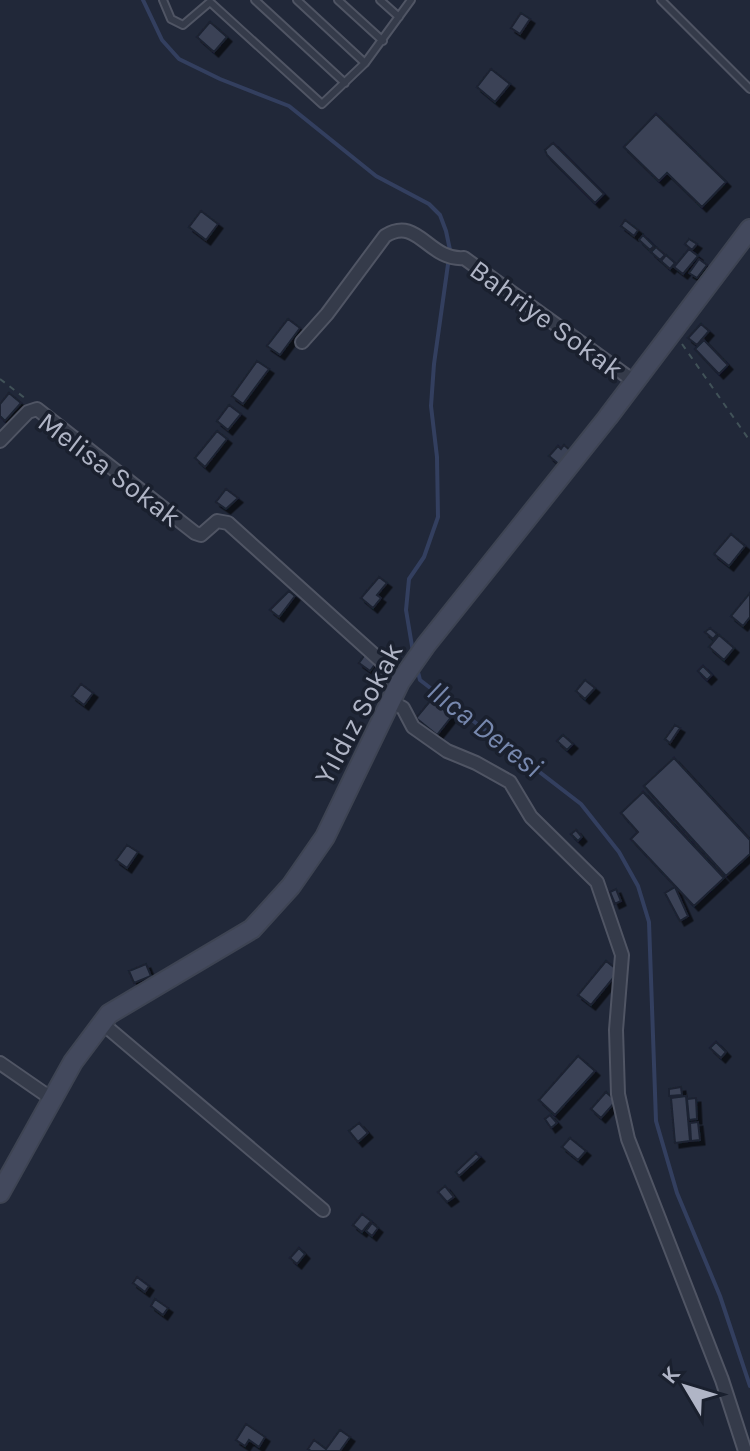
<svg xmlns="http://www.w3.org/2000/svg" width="750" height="1451" font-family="Karla,sans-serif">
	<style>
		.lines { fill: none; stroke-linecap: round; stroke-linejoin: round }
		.stream { stroke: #333f5f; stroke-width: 4 }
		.building { fill: #3a4357; stroke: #1c2230; stroke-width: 2; filter: url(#shadow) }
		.lane-casing { stroke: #505564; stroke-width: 10 }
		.street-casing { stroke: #505564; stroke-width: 16 }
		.secondary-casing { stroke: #3e4453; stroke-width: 22 }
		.path { stroke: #415258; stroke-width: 2; stroke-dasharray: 6 6; stroke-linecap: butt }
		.lane { stroke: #353b4a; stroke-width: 6 }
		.street { stroke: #353b4a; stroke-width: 12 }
		.secondary { stroke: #43495d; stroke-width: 18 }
		.labels { text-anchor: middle; stroke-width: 7; stroke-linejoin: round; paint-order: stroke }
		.street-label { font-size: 28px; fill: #b0b5c6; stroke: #1a202e }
		.water-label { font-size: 30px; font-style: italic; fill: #7788ae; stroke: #1a202e }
	</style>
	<defs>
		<filter id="shadow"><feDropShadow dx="4.5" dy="4.5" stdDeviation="0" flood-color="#0009"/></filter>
	</defs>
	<rect width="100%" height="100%" fill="#212839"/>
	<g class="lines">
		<path class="stream" d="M143 0 162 40 179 59 220 79 289 106 376 176 429 204 440 215 446 231 450 250 434 364 431 406 437 457 438 517 424 557 409 579 406 610 413 652
			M417 668 420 680 581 804 619 852 638 886 649 922 656 1121 677 1193 720 1296 750 1386"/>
	</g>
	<path class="building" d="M521 13 530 19 520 34 511 28Z
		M210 22 227 37 214 52 197 37Z
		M491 69 510 84 495 102 477 87Z
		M656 114 726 182 702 207 667 173 659 181 624 147Z
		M553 143 604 194 595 203 547 155 545 150Z
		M201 211 218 224 206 240 189 227Z
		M625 220 638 230 634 236 621 226Z
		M643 235 654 246 650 250 639 240Z
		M689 239 697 244 692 250 685 244Z
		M656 247 665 255 660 260 651 252Z
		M689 249 698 256 683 274 674 267Z
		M666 255 675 263 670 269 661 261Z
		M699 259 707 265 697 278 689 273Z
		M288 319 300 328 280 355 267 346Z
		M701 324 709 331 697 345 688 338Z
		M704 340 728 365 719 374 695 349Z
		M257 361 269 369 243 404 232 396Z
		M9 393 21 403 5 421 0 416V404Z
		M229 405 241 414 228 430 217 421Z
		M217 431 227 439 205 467 195 458Z
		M564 445 572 452 561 466 549 456 558 446 561 449Z
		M226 489 238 498 226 509 216 502Z
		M731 534 745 546 729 566 714 554Z
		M379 577 387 583 377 595 381 598 373 608 361 598Z
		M289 591 295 596 279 617 270 610Z
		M750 593V617L743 626 731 616Z
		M710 628 717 634 713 639 705 632Z
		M719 635 734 648 724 660 709 647Z
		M366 653 377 662 370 671 359 663Z
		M703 666 712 675 707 680 698 671Z
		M585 680 595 688 585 699 576 691Z
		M81 684 93 693 84 705 72 696Z
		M431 700 452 716 437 735 416 718Z
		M675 725 680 728 670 743 665 739Z
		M563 735 573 744 567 750 557 741Z
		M674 758 750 840V854L726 876 644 786Z
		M643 792 724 878 694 906 631 839 638 832 621 813Z
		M576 830 582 837 578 841 571 834Z
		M127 845 138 852 127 868 116 860Z
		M675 887 688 916 680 921 665 893Z
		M616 889 621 901 615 904 610 892Z
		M606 961 619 971 591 1005 578 995Z
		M146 964 151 976 134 983 129 971Z
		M716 1042 726 1052 721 1058 710 1048Z
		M578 1056 595 1071 555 1115 539 1100Z
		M681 1087 682 1095 669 1096V1089Z
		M606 1092 616 1101 601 1118 591 1109Z
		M686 1096 690 1141 675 1143 671 1098Z
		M696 1098 697 1119 689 1120 687 1099Z
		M550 1115 557 1123 551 1128 545 1119Z
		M698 1122 700 1140 691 1141 690 1123Z
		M359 1123 368 1133 358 1142 349 1131Z
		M570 1138 586 1151 578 1160 562 1147Z
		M476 1153 480 1157 459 1176 456 1172Z
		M445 1186 454 1197 447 1202 438 1192Z
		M362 1214 371 1221 362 1232 353 1225Z
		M372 1223 378 1228 372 1236 366 1231Z
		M299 1248 305 1254 297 1264 290 1258Z
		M137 1277 149 1286 145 1292 133 1283Z
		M155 1299 168 1308 163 1315 151 1306Z
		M246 1424 265 1437 259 1447 249 1440 245 1446 236 1440Z
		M340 1430 350 1437 340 1451H311L308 1449 314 1440 326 1449Z"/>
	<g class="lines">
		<defs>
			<path id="lane" d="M163 0 171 19 183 25 210 2 322 104 365 63 411 0
				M255 0 345 83
				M297 0 365 63
				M338 0 383 41
				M380 0 399 17
				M661 0 750 89"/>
			<path id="street" d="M302 342 327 314 385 236C418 215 428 261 464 258L635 382
				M0 441 28 412 37 409 195 533 201 535 217 521 228 523 382 662 386 673 398 686
				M390 701 403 708 413 727 447 751 476 763 510 782 531 817 597 882 622 955 616 1030 618 1094 628 1139 722 1380 745 1451
				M102 1023 323 1210
				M0 1063 52 1099"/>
			<path id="secondary" d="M0 1193 73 1062 109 1014 252 929 291 886 325 837 400 682 426 645 608 417 750 229"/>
		</defs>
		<use href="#lane" class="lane-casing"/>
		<use href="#street" class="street-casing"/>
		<use href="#secondary" class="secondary-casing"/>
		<path class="path" d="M682 344 750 441
			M0 379 26 399"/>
		<use href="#lane" class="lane"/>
		<use href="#street" class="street"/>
		<use href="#secondary" class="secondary"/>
	</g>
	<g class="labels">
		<g class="street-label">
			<text transform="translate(547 319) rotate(36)" y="10">Bahriye Sokak</text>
			<text transform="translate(110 469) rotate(37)" y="10">Melisa Sokak</text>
			<text transform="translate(358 713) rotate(-62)" y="10">Yıldız Sokak</text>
		</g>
		<g class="water-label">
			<text transform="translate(485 729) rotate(38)" y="10">Ilıca Deresi</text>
		</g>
	</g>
	<g transform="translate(686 1387) rotate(308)" stroke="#1a202e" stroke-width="6" paint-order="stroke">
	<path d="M0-6L14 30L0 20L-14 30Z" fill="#b0b5c6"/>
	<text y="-12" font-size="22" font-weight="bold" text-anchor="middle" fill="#b0b5c6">K</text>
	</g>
</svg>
